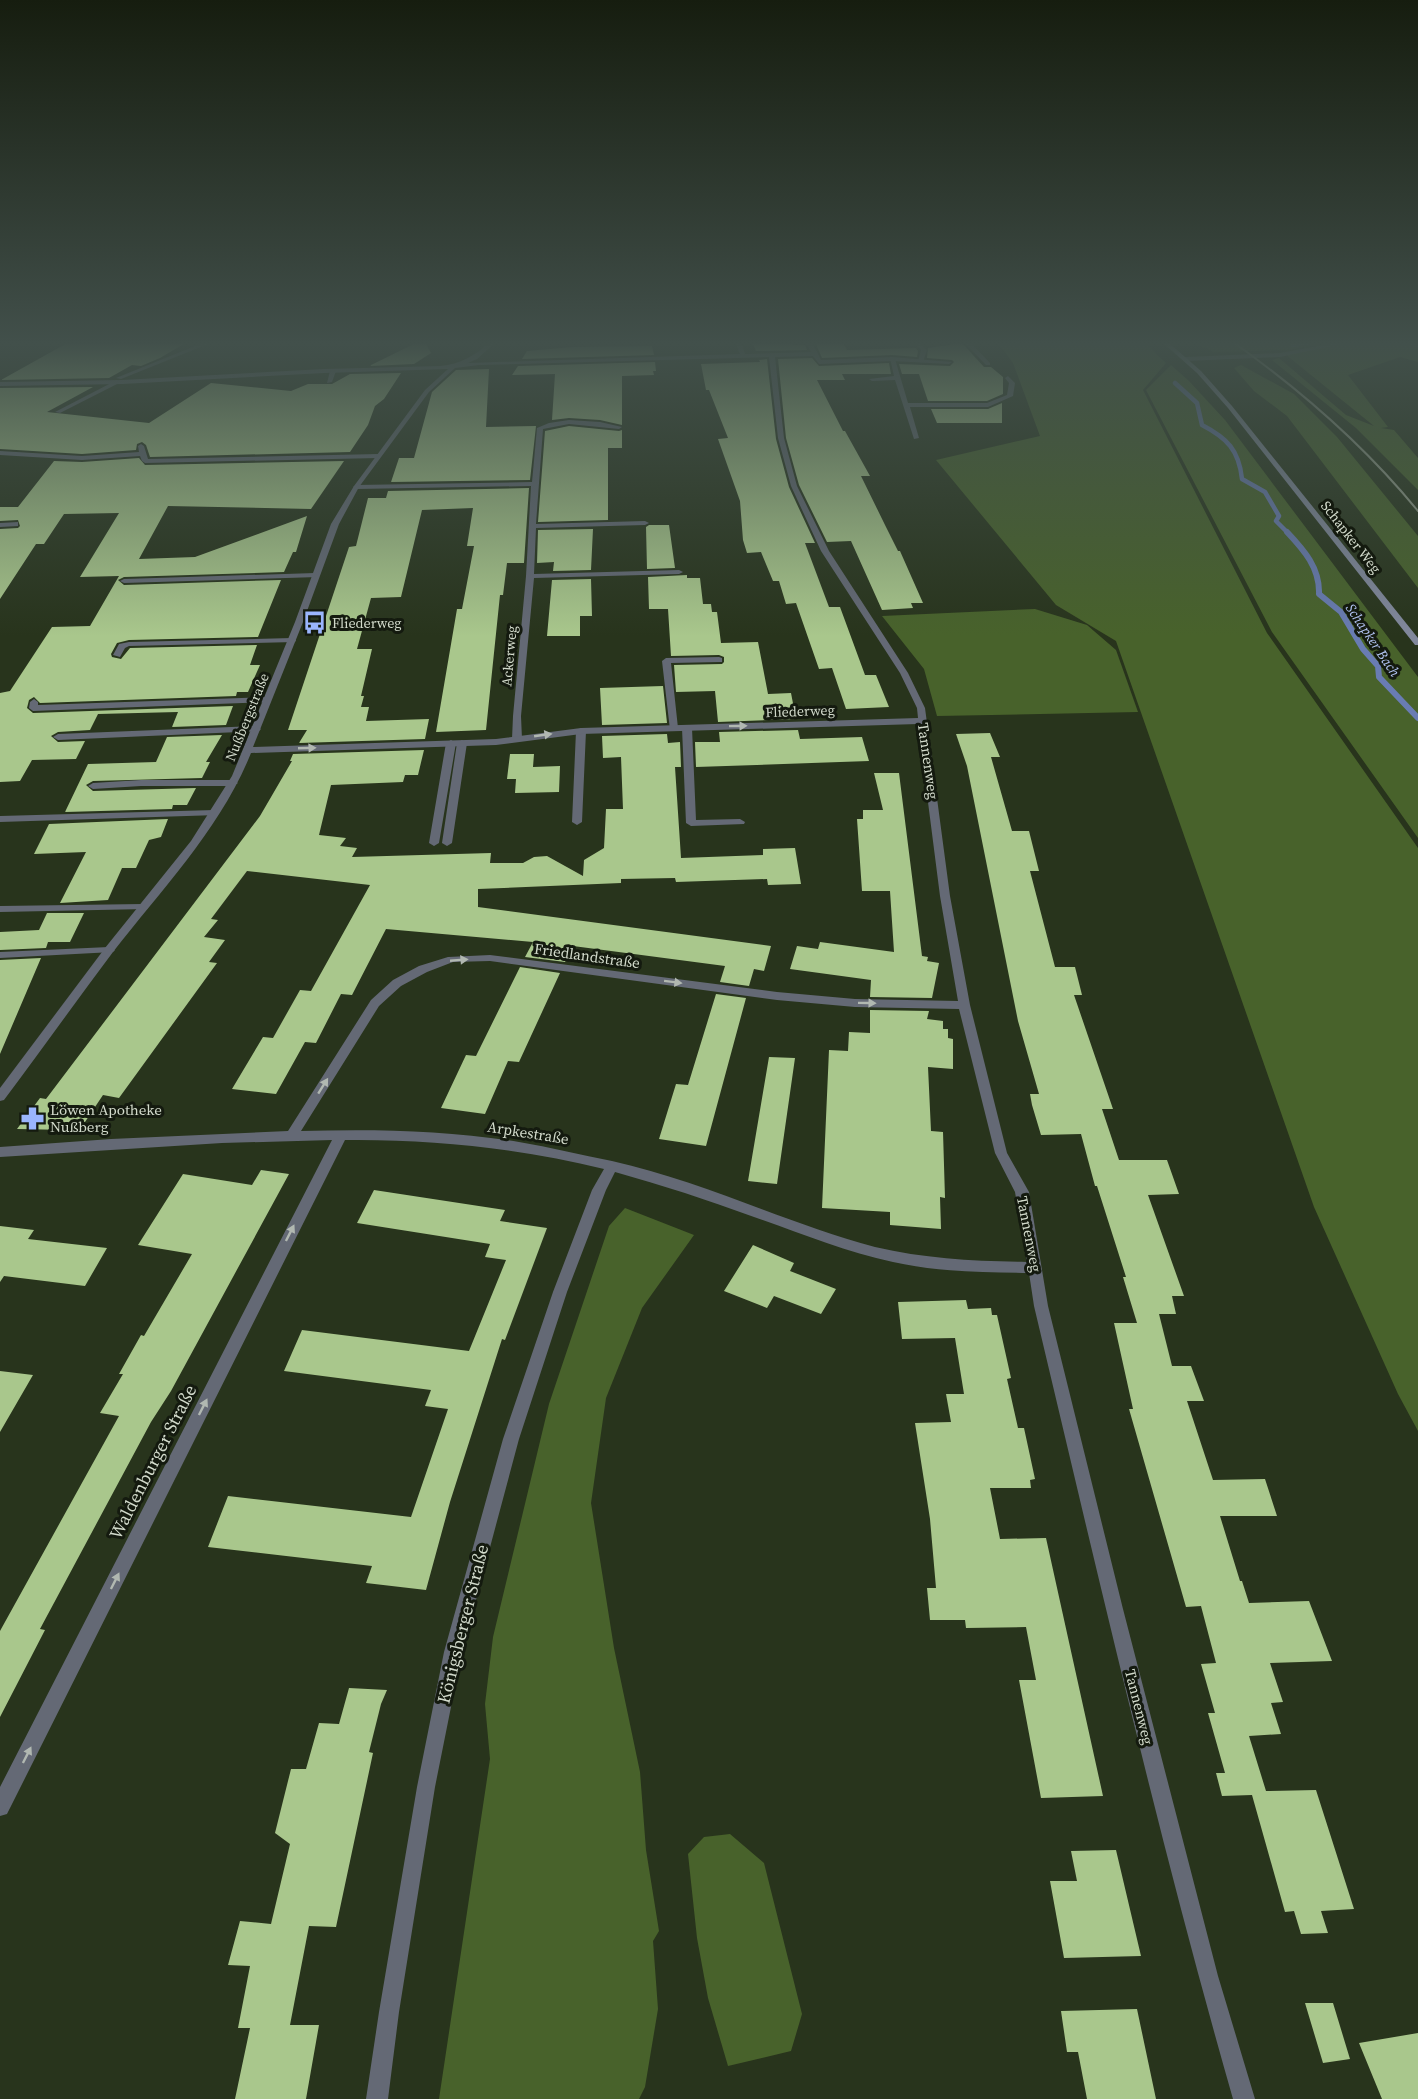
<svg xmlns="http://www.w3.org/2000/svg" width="1418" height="2099" font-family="'Source Serif 4',serif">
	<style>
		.green { fill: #48622b }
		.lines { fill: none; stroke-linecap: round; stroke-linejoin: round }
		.stream-far1 { stroke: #697cb3; stroke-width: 4.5 }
		.stream { stroke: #697cb3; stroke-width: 6 }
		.building { fill: #a9c78c }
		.lane { fill: #646975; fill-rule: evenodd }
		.street { fill: #646975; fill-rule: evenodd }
		.secondary { fill: #81889c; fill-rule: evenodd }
		.rail { stroke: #929b89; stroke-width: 2 }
		.oneway { fill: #b1b8b1 }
		.labels { text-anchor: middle; stroke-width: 6; stroke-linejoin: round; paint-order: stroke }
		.far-street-label { font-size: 14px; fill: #d2dacb; stroke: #141a0f }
		.far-poi-label { font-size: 14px; fill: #d2dacb; stroke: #141a0f; text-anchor: start }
		.far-water-label { font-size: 14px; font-style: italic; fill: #b3c5f4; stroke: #141a0f }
		.street-label { font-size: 15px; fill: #d2dacb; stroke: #141a0f }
		.poi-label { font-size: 15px; fill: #d2dacb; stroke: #141a0f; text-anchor: start }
		.near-street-label { font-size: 18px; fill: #d2dacb; stroke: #141a0f }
	</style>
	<rect width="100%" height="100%" fill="#28341c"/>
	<path class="green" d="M997 342H1144L1166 363 1143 390 1267 633 1418 848V1431L1398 1394 1314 1207 1116 641 1056 605 936 460 1040 436 1013 363Z
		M1194 342H1330L1289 350 1214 352Z
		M1351 342H1418V362L1400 357 1348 375 1388 427 1381 428 1394 430 1418 458V490L1356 428 1272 360 1279 358 1346 415 1374 426 1285 354Z
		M1171 365 1189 381 1225 420 1418 677V838L1272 632 1146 390Z
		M1241 365 1294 394 1337 437 1418 536V588L1287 416 1254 391 1234 368Z
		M1035 609 1087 625 1116 650 1138 712 937 716 924 669 882 616Z
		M625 1208 694 1235 642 1308 606 1398 591 1503 614 1648 640 1772 646 1850 659 1931 653 1941 658 2009 645 2087 639 2099H439L490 1759 485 1704 493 1637 549 1404 609 1226Z
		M730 1834 764 1863 802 2014 791 2051 728 2066 708 1998 697 1938 688 1854 704 1837Z"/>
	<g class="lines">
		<path class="stream-far1" d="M1293 345 1308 342
			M1175 383 1197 403 1202 425C1227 438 1239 450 1242 479L1265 492 1279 516 1276 521 1288 533"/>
		<path class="stream" d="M1287 532C1304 550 1320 568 1319 594L1341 612 1363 649 1378 666 1379 677 1418 718"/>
	</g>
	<path class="building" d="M69 342H187L160 358 141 366 132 365 109 378 1 380Z
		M418 342H425L431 353 414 364 369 366Z
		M792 343 793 345H805L807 350 756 351 753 344Z
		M843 343 847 350 916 348 918 351 917 357 892 355 822 358 816 344Z
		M962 343 984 367H991L1003 377V394L987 401H928L919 374H902L899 364 950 366 954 362 952 360 927 358 928 348Z
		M652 346 654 355 522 359 527 351 573 347Z
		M812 358 819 366 889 363 891 374H842L845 380H817L843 431H845L870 476H861L886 527 898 551H900L923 603H911L913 608 882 610 851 541 827 542 799 485 786 438 778 359Z
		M767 359 776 439 789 487 815 543H805L829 607H840L865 675H876L889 707 846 709 832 668 819 669 796 603 786 604 779 581H773L761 552 747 553 743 540 740 501 718 439 728 438 709 390H706L701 364 760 362 759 360Z
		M655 362 656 371H653L654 375 622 376V425L600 420 569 418 552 420 555 374 512 375 518 366Z
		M489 369 486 427 536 426 530 480 391 482 399 458H414L432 392 456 370Z
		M401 373 384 399 375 406 368 425 350 452 150 457 146 445 142 442 137 444 136 450 82 454 0 449V388L93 387 47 412 149 423 211 383 291 391 308 384H332L350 374Z
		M1002 403V423H937L931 409H988Z
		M569 426 619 431 622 430V448H608V520L538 522 545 431Z
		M139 458 145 465 344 461 311 509 168 506 139 559 195 557 307 516 296 552H293L284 572 124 577 118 580 124 585 281 580 258 637 129 640 117 643 111 654 112 657 121 659 130 648 257 645 250 665H260L248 692H237L236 696 40 703 34 697 29 700 27 708 33 713 233 706 226 725 172 727 178 712 98 714 90 730 58 732 51 736 58 742 85 741 76 759 32 760 20 781 0 782V693L10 691 52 627 90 626 119 576 80 577 119 513 64 514 44 544H36L0 599V529L18 528 20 526 18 520 0 521V507H18L54 461 82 462Z
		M529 488 524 563H507L503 595H500L486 730 436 732 457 609H462L474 546H467L473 508 422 510 401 597 371 598 357 649H372L361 696H364L361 707H369L366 721 429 719 425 739 299 743 307 730H288L349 547 356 546 368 498H386L388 491Z
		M649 525H669L675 568 647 569 646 527Z
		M593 529 591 570 553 571 554 562 537 563 538 530Z
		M687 575V578H700L703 604H711L712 612H717L721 643 758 642 768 694 791 693 796 719 718 722 715 691 676 692 674 665 722 664 724 662V657L719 655 671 656 668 609H649L648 577Z
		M591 579 592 616H580V636H547L552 580Z
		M663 686 667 723 602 725 600 688Z
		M798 730 800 739 862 737 869 761 696 767 695 742H720L719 732Z
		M990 733 1000 757H991L1012 831H1029L1039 871H1030L1055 967H1075L1082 995H1074L1113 1109H1102L1119 1160H1167L1179 1194 1148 1195 1184 1296H1172L1176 1314H1159L1172 1366H1191L1204 1401H1187L1213 1480 1265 1479 1277 1516H1220L1240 1581H1242L1249 1603 1309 1601 1332 1661 1270 1663 1283 1702 1271 1703 1281 1734 1249 1736 1266 1791 1316 1790 1354 1909 1321 1911 1328 1933 1301 1934 1294 1911 1285 1912 1252 1795 1222 1796 1216 1773H1225L1208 1713H1215L1201 1664 1216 1663 1201 1606 1186 1607 1129 1409H1133L1114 1323H1137L1123 1277H1126L1097 1186H1095L1081 1134 1041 1135 1032 1105 1030 1094H1039L1018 1021 967 766 956 734Z
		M667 734 668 743 680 742 681 767H675L681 858 763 855V849L795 848 801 884 768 885 767 879 676 882 675 878 621 879V883L478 889V907L771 946 764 971 754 969 749 986 720 982 725 966 573 946 565 962 525 957 533 942 386 929 352 995 341 994 316 1043 305 1042 276 1094 232 1089 263 1037 273 1038 300 990 311 991 370 885 247 871 211 919 218 920 204 937 225 940 209 962 217 963 119 1098 103 1095 85 1122 75 1121 68 1130 17 1129 40 1098 46 1099 260 816 292 761H290L293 754 424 750 418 775H405L403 782 331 785 319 835 346 838 340 846 357 848 352 857 491 853 490 863H523L534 857 547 856 583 876 584 860 604 848 606 809H623L621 757 603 758 602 736Z
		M222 735 206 762H210L202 778 93 781 86 785 93 791 196 788 187 805H173L172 809 65 812 88 764 156 762 167 737Z
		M510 754H534L533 767 560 766 559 792 515 793 516 779H507Z
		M874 773H899L922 956 928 957 927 961 939 963 932 998 870 997 871 980 790 969 797 946 818 949 820 942 894 952 890 891H862L857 819H863V810H883Z
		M168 819 161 837 149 840 136 868H122L108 900 60 903 86 852 34 854 49 824Z
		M47 913H84L70 942H48L46 948 0 950V932L39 930Z
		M41 958 0 1054V960Z
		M520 967 560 973 519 1062 508 1061 485 1114 441 1108 466 1055 476 1056Z
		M716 994 746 998 706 1146 659 1139 676 1084 688 1085Z
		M870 1010 929 1011 927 1019 943 1021V1029H948V1038L953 1039V1069L928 1067 931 1131 943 1132 945 1198 940 1197 941 1229 890 1225V1212L822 1208 829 1050 848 1051 849 1032 870 1033Z
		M769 1057 795 1058 777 1184 748 1181Z
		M261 1170 289 1174 171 1391 151 1422 40 1629 45 1630 0 1717V1631L119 1416 100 1413 123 1374H119L141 1335 144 1336 192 1254 138 1245 183 1174 252 1185Z
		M374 1190 505 1210 500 1221 547 1228 505 1340 502 1339 450 1502 426 1590 366 1583 372 1566 208 1547 228 1496 411 1517 448 1409 425 1406 431 1390 284 1371 302 1330 469 1351 506 1260 485 1257 490 1244 357 1223Z
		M0 1226 34 1230 28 1239 107 1248 85 1286 4 1276 0 1282Z
		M753 1245 794 1263 790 1271 836 1289 821 1314 774 1296 767 1308 724 1291Z
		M966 1300 968 1309 991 1308 992 1315H997L1011 1378 1007 1379 1018 1428H1024L1035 1479 1030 1480 1031 1488H990L1000 1539 1046 1538 1103 1796 1041 1798 1019 1680H1036L1026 1627 966 1628 965 1620H930L927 1588H936L930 1519 915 1423 951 1422 946 1394H964L955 1338 902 1339 898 1302Z
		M0 1371 33 1375 0 1432Z
		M349 1688 387 1690 381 1704 369 1752 373 1753 336 1927 309 1926 290 2025H319L306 2099H235L250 2028H238L250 1966 228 1965 240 1921 271 1924 290 1844 275 1833 291 1769H306L319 1723 339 1724Z
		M1116 1850 1141 1956 1064 1958 1050 1881H1077L1071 1851Z
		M1305 2003H1333L1350 2059 1323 2063Z
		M1137 2009 1156 2099H1087L1078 2052H1067L1061 2011Z
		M1418 2033V2099H1382L1359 2043Z"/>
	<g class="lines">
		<path class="lane" d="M913 342H919L927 350 923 362 918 361 921 350Z
			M964 342H970L990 363V365H986Z
			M890 358 895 359 908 403H987L1007 395 1009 383 1005 378 1008 376 1015 383 1013 396 988 407H910L919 438 914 439 895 380 872 381 869 379 894 376Z
			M333 369 336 371 332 382 327 383 330 371Z
			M117 380 119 383 60 413 55 412Z
			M569 420 600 422 622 427 619 429 569 424 543 429 536 524 645 521 649 523 645 525 536 528 534 574 679 570 683 572 679 574 534 578 521 716 522 739 517 742 512 739 513 716 526 576 531 486 356 489 353 487 356 485 532 482 537 428 549 423Z
			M141 444 144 446 148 459 378 454 381 456 378 458 145 463 142 461 140 456 82 460 0 455V451L82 456 139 452 138 446Z
			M18 522V526L0 527V523Z
			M315 573H318V577L124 583 120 581 124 579Z
			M292 638 296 640 295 642 129 646 125 648 120 657 113 655 119 644 129 642Z
			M719 657 722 658V662L671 663 678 728 673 731 670 730 662 661 666 658Z
			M268 697 271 698V702L33 711 29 708 30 702 34 699 38 702V705Z
			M687 725 692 728 696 820 740 819 745 822 744 824 691 826 686 823 682 728Z
			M256 726 261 729 259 731 58 740 53 737 58 734Z
			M581 728 586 731 582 822 577 825 572 822 576 731Z
			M451 740 456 743 439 843 434 846 429 843 446 743Z
			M462 740 467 743 452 843 447 846 442 843 457 743Z
			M141 780H233L238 783 233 786H141L93 789 88 786 93 783Z
			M215 810 218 811V815L0 822V816Z
			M143 904 148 907 147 909 0 912V906Z
			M109 947 115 950 113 952 0 958V952Z"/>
		<path class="street" d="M205 342H213L121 379 116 378Z
			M490 342H496L477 359 468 363 740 354 735 342H741L745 354 811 352 806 342H812L821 360 892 357 952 362 949 364 892 361 819 364 813 356 775 357 784 438 797 486 829 551 908 673 925 708 950 896 970 1005 1007 1153 1029 1192 1048 1306 1123 1609 1218 1976 1255 2099H1233C1158 1837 1097 1571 1034 1306L1029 1273C983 1272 937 1272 893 1262 845 1252 800 1233 754 1217 708 1200 662 1185 615 1172L606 1190 567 1292 519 1439 462 1652 435 1787 399 2012 388 2099H366L379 2012 417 1787 444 1652 503 1439 553 1292 592 1190 604 1169C519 1148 432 1139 345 1140L7 1814 0 1816V1787L332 1140 222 1143 0 1157V1147L111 1139 288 1131 371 1000 393 980 419 966 448 957 490 955 777 992 855 999 958 1001 940 896 918 724 581 734 496 745 251 753C221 828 162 889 113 952 76 1001 41 1051 4 1100L0 1101V1088L105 948 191 841 232 776 295 622 331 524 354 486 425 390 448 369 324 373 122 384 0 386V382L122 380 324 369 440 366C461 364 474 356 490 342ZM769 357 778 438 791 486 821 551 900 673 917 708 918 718 581 728 496 739 253 747 303 622 339 524 359 487 429 392 455 368 479 365ZM490 961 777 1000 855 1007 959 1009 995 1153 1015 1192 1027 1262C975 1261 926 1259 875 1247 786 1223 702 1181 612 1161 581 1155 550 1147 519 1142 447 1130 373 1129 301 1131L379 1006 401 986 427 972 453 962Z
			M1339 342H1351L1280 357 1186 361 1183 359 1186 357 1280 353Z
			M1407 342 1418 344V348L1408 343Z"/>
		<path class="secondary" d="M1162 342H1168L1201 371 1232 406 1418 638V645H1415L1228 408 1197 373Z"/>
		<path class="rail" d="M1233 342C1302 391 1364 445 1418 511"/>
	</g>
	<defs><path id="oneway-solid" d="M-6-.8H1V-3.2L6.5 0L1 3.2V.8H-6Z" transform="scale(1.5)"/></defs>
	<g class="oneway">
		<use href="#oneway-solid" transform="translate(738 726) rotate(-1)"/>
		<use href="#oneway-solid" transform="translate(543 735) rotate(-8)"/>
		<use href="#oneway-solid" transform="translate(307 748) rotate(-2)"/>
		<use href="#oneway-solid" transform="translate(459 960) rotate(-5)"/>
		<use href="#oneway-solid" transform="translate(673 982) rotate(7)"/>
		<use href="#oneway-solid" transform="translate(867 1003) rotate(1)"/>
		<use href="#oneway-solid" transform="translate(323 1086) rotate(-58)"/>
		<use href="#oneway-solid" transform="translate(290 1233) rotate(-63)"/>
		<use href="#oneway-solid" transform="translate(203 1407) rotate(-63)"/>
		<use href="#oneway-solid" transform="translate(115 1581) rotate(-63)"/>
		<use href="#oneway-solid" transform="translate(27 1755) rotate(-63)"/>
	</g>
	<linearGradient id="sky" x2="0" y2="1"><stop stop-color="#161d0f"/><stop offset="0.54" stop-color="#42504b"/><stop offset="1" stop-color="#42504b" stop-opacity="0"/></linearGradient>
	<rect width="1418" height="636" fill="url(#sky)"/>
	<defs>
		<symbol id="bus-bare" viewBox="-9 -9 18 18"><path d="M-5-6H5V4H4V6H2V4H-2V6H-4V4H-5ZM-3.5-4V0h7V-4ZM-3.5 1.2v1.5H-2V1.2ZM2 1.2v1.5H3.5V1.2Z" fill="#9ab5fd" stroke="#141a0f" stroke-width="2.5" paint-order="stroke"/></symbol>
		<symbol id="pharmacy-bare" viewBox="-9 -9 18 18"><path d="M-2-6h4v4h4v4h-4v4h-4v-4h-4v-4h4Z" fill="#9ab5fd" stroke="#141a0f" stroke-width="2.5" paint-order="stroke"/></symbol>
	</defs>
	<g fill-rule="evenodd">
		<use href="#bus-bare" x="298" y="606" width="33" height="33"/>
		<use href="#pharmacy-bare" x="16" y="1102" width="33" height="33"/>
	</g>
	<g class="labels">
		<g class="far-street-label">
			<text transform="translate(1351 537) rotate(52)" y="5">Schapker Weg</text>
			<text transform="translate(509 656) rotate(-85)" y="5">Ackerweg</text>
			<text transform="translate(800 711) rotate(-2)" y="5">Fliederweg</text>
			<text transform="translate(247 717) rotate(-68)" y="5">Nußbergstraße</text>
		</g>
		<g class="far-poi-label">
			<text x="332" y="628">Fliederweg</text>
		</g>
		<g class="far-water-label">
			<text transform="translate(1373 640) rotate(56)" y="5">Schapker Bach</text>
		</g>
		<g class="street-label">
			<text transform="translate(928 761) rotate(82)" y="5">Tannenweg</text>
			<text transform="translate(587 956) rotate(8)" y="5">Friedlandstraße</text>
			<text transform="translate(528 1133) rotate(9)" y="5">Arpkestraße</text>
			<text transform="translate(1029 1234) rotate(79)" y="5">Tannenweg</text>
			<text transform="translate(1139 1707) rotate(76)" y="5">Tannenweg</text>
		</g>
		<g class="poi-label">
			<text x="50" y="1115">Löwen Apotheke<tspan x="50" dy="17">Nußberg</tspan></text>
		</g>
		<g class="near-street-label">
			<text transform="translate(153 1462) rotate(-63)" y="6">Waldenburger Straße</text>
			<text transform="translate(463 1624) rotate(-76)" y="6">Königsberger Straße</text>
		</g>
	</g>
</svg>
